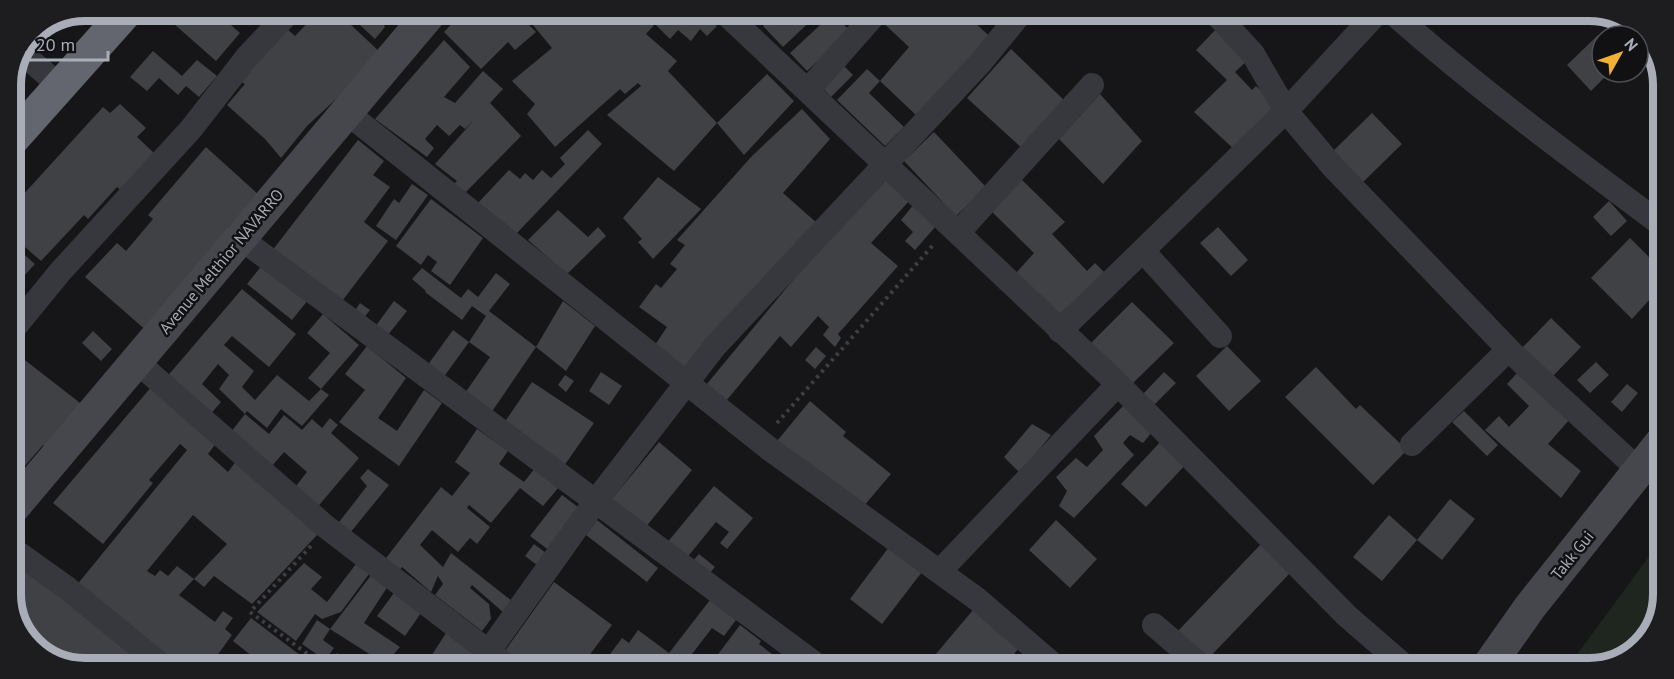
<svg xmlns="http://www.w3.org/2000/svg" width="1674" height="679" font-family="'PT Sans',sans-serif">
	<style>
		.green { fill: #1e261f }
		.building { fill: #404145 }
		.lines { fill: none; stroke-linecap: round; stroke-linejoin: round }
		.path { stroke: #3d3f44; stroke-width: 4; stroke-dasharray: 3 4.5; stroke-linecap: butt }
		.street { stroke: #37383d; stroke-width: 24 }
		.secondary { stroke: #45474d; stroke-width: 33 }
		.highway { stroke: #63666e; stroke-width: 33 }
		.labels { text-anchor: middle; stroke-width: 5; stroke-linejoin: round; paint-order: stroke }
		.street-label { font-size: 16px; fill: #a8adb8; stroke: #111113 }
		.rim { fill: none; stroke: #a8adb8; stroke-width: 8 }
	</style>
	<rect width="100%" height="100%" fill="#161618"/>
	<path class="green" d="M1659 543 1658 622 1631 656 1590 668H1567Z"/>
	<path class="building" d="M186 11H215L240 33 216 61 174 24Z
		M319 11H336L381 53 349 87 307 126 281 158 265 139 227 105 245 84 240 81 286 28 295 36Z
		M345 11H356L408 12 401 20 394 13 383 24 385 27 375 39Z
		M463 12H516L536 32 515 50 508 42 481 69 444 32Z
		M522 12 702 13 717 26 707 36 700 29 691 41 678 30 670 39 655 24 646 34 677 61 668 71 717 123 674 171 607 115 641 86 638 83 625 94 620 89 555 147 527 114 535 104 512 81 552 48Z
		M747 13H772L759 25Z
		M777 13H819L783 47 763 26Z
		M833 13 850 31 807 71 790 53Z
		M886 13 965 14 995 41 917 116 880 81 869 93 904 127 885 146 837 100 867 69 880 81 909 47 879 19Z
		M1220 25 1251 57 1235 72 1252 90 1256 86 1279 108 1237 152 1194 112 1227 80 1196 50Z
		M45 27 27 44 32 32Z
		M1598 35 1602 39V72H1610L1591 91 1567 65Z
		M444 40 470 67 444 97 455 103 483 71 503 89 490 103 521 136 464 194 453 185 457 181 435 164 474 120 465 129 460 125 449 136 437 125 425 139 434 148 427 157 375 119Z
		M1011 49 1066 102 1023 149 967 98Z
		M153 51 182 76 197 60 217 76 199 97 186 86 178 95 159 78 147 91 130 77Z
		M841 63 853 75 831 97 819 84Z
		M767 74 794 101 744 155 717 123Z
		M1100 94 1142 141 1103 184 1059 139Z
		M120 104 146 128 137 137 155 154 122 191 117 187 88 219 84 215 41 261 11 235V208L103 107 110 113Z
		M802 109 830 139 783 193 818 224 687 370 655 345 667 327 639 307 656 284 661 288 677 269 670 264 685 245 677 240 752 156Z
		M1372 113 1402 144 1360 185 1330 154Z
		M588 130 602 144 516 234 477 204 509 170 520 179 525 173 533 180 542 170 551 178 565 164 560 158Z
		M934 132 986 187 956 216 904 161Z
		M358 140 384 161 373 175 390 187 364 222 388 241 339 305 271 252Z
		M206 147 258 194 228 227 232 231 148 332 85 277 117 243 126 251 153 219 148 215Z
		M658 177 701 209 653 259 638 242 642 239 623 218Z
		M885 177 910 200 871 243 898 266 838 334 841 338 835 347 823 335 829 327 818 316 791 347 780 336 726 401 706 385 798 274Z
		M1020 178 1065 222 1052 234 1087 271 1095 263 1105 273 1059 315 1016 273 1034 253 989 209Z
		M412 184 428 195 396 240 376 226 394 199 399 203Z
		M431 199 483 238 450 285 431 271 437 262 428 255 421 265 396 246Z
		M1609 201 1627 221 1611 236 1593 217Z
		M914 204 937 225 915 250 905 241 913 232 901 220Z
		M558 210 588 237 598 227 606 236 567 274 528 240Z
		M1218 227 1248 260 1231 276 1200 243Z
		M1630 238 1661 269V287L1632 319 1591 278Z
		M11 243 35 264 11 290Z
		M263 264 308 300 292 320 247 284Z
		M422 268 461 298 468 289 478 297 496 273 510 284 489 311 536 347 491 413 465 393 490 357 469 342 486 316 472 306 462 320 425 292 426 291 412 279Z
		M242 289 296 334 269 367 232 336 224 345 254 371 242 387 255 400 277 375 309 401 321 389 329 395 302 426 281 409 267 428 247 411 245 414 269 434 284 415 302 430 312 419 322 428 330 418 338 425 331 433 359 458 315 510 292 491 307 472 284 452 272 466 231 432 245 414 219 389 229 375 218 364 202 384 221 402 208 417 165 379Z
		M394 301 407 311 387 336 375 327Z
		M563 301 595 326 566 371 536 347Z
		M1132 302 1174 343 1132 384 1091 343Z
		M360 303 370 310 363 319 354 312Z
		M323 314 359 345 321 389 308 378 330 353 307 333Z
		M1551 318 1581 347 1552 377 1522 348Z
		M453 330 469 342 443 378 427 366Z
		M93 331 112 349 101 361 82 343Z
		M367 346 406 378 378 418 397 431 424 390 442 403 399 466 339 422 365 390 345 374Z
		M1227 346 1261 381 1229 411 1196 376Z
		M816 347 826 356 815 369 805 360Z
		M21 357 84 406 49 450 43 445 11 482V369Z
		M1596 362 1609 375 1590 393 1577 380Z
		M1316 367 1356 409 1360 405 1407 450 1373 485 1285 397Z
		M1519 371 1570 419 1548 444 1581 471 1561 498 1485 430 1499 416 1509 427 1529 406 1507 384Z
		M601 372 622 386 609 405 589 391Z
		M1164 372 1176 383 1154 405 1143 394Z
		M565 375 574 381 566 392 558 385Z
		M532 382 594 423 564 466 504 423Z
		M1627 384 1638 393 1622 412 1611 402Z
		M152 386 217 442 208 454 228 472 237 460 319 533 252 604 214 576 204 587 194 579 227 544 193 515 147 571 155 576 160 570 168 576 177 566 194 579 179 595 215 622 223 611 233 618 225 629 232 635 211 664 177 663 76 586 187 450 180 444 149 480 153 483 103 544 53 503Z
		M810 401 846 432 843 436 891 474 863 507 777 441Z
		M1126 403 1153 431 1143 443 1130 435 1123 443 1134 455 1074 518 1059 506 1067 491 1056 477 1076 458 1087 467 1103 450 1094 436Z
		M1464 411 1498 445 1487 456 1452 422Z
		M1032 424 1051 435 1020 473 1004 457Z
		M477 429 508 451 499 464 524 482 535 468 559 487 543 506 520 488 491 523 469 505 467 508 490 527 477 544 470 538 458 552 432 530 420 545 443 567 451 553 512 601 504 613 472 585 470 588 489 604 491 619 482 631 435 595 443 584 438 576 431 592 402 567 397 574 383 562 441 487 452 496 470 473 455 462Z
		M1163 439 1188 462 1146 507 1121 484Z
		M659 442 692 470 645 528 611 500Z
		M368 469 389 485 350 533 336 526 367 486 360 478Z
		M714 486 753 518 727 549 720 543 729 532 716 522 685 560 666 544Z
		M562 495 582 510 550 551 530 536Z
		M1450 499 1475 519 1442 560 1417 540Z
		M1389 515 1417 540 1382 581 1353 557Z
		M597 520 658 568 647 582 586 535Z
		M1056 520 1097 559 1070 588 1029 550Z
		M892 543 925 568 882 624 850 599Z
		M1262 543 1291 572 1205 662 1176 633Z
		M534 544 546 553 537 565 525 556Z
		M699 554 715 567 707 576 691 563Z
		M11 559 86 609 141 663H57L26 639 11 599Z
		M304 563 322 577 311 589 327 602 356 564 369 574 341 612 322 619 315 614 296 641 257 612Z
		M372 574 388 586 364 623 400 647 385 664 330 629Z
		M554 582 612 625 582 665H515L502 655Z
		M394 593 421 613 405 636 377 616Z
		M710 600 736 620 724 636 712 628 692 654 707 665H686L673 656 667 665H602L622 638 629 643 638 630 669 653Z
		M978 604 1024 642 1004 666H935L930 661Z
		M251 618 304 658 298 664H254L257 660 233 641Z
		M317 620 330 629 323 640 334 648 325 660 302 644Z
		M740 625 761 641 759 644 787 666 710 665Z
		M448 630 482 653 474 664H426Z
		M337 653 349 662 347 664 330 663Z
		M1378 656 1393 668H1368Z"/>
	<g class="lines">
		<path class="path" d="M777 423 934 244
			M311 546 250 612 309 655 314 664"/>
		<path class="street" d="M725 13 1118 384 1347 616 1407 668
			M1217 15 1253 54 1286 111 1333 167 1513 354 1639 470
			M1395 15C1480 90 1571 157 1662 225
			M23 54 60 86
			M808 90 876 13
			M346 112 771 450 977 599 1056 667
			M958 233 1092 85
			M240 238 818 666
			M1143 251 1220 336
			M1060 331 1286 111 1375 15
			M11 332 60 272 191 129 247 57 290 11
			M137 362 325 526 506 665
			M1412 444 1508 350
			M11 548 67 588 159 663
			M941 570 1118 384
			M1154 625 1203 667
			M489 651 595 502 715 346 981 62 1020 14"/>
		<path class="secondary" d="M11 510 431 12
			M1487 668 1530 607 1660 444"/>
		<path class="highway" d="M11 141 127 11"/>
	</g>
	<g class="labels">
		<g class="street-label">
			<text transform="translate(221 261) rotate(-50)" y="6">Avenue Melthior NAVARRO</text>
			<text transform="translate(1572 555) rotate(-51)" y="6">Takk Gui</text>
		</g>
	</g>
	<path d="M0 0H1674V679H0ZM85 21H1589A64 64 0 0 1 1653 85V594A64 64 0 0 1 1589 658H85A64 64 0 0 1 21 594V85A64 64 0 0 1 85 21Z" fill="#1d1d20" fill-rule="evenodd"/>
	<path class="rim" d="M85 21H1589A64 64 0 0 1 1653 85V594A64 64 0 0 1 1589 658H85A64 64 0 0 1 21 594V85A64 64 0 0 1 85 21Z"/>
	<g transform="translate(1620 54) rotate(50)"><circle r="28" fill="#111113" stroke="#4d4f55" stroke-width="1.5"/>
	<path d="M0-4.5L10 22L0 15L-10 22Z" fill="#f2b134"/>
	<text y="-9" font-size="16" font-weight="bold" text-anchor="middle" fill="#a8adb8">N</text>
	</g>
	<path d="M27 51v9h81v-9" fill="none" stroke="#a8adb8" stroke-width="3"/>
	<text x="36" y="51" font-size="18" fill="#a8adb8" stroke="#111113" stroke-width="4.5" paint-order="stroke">20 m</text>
</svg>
